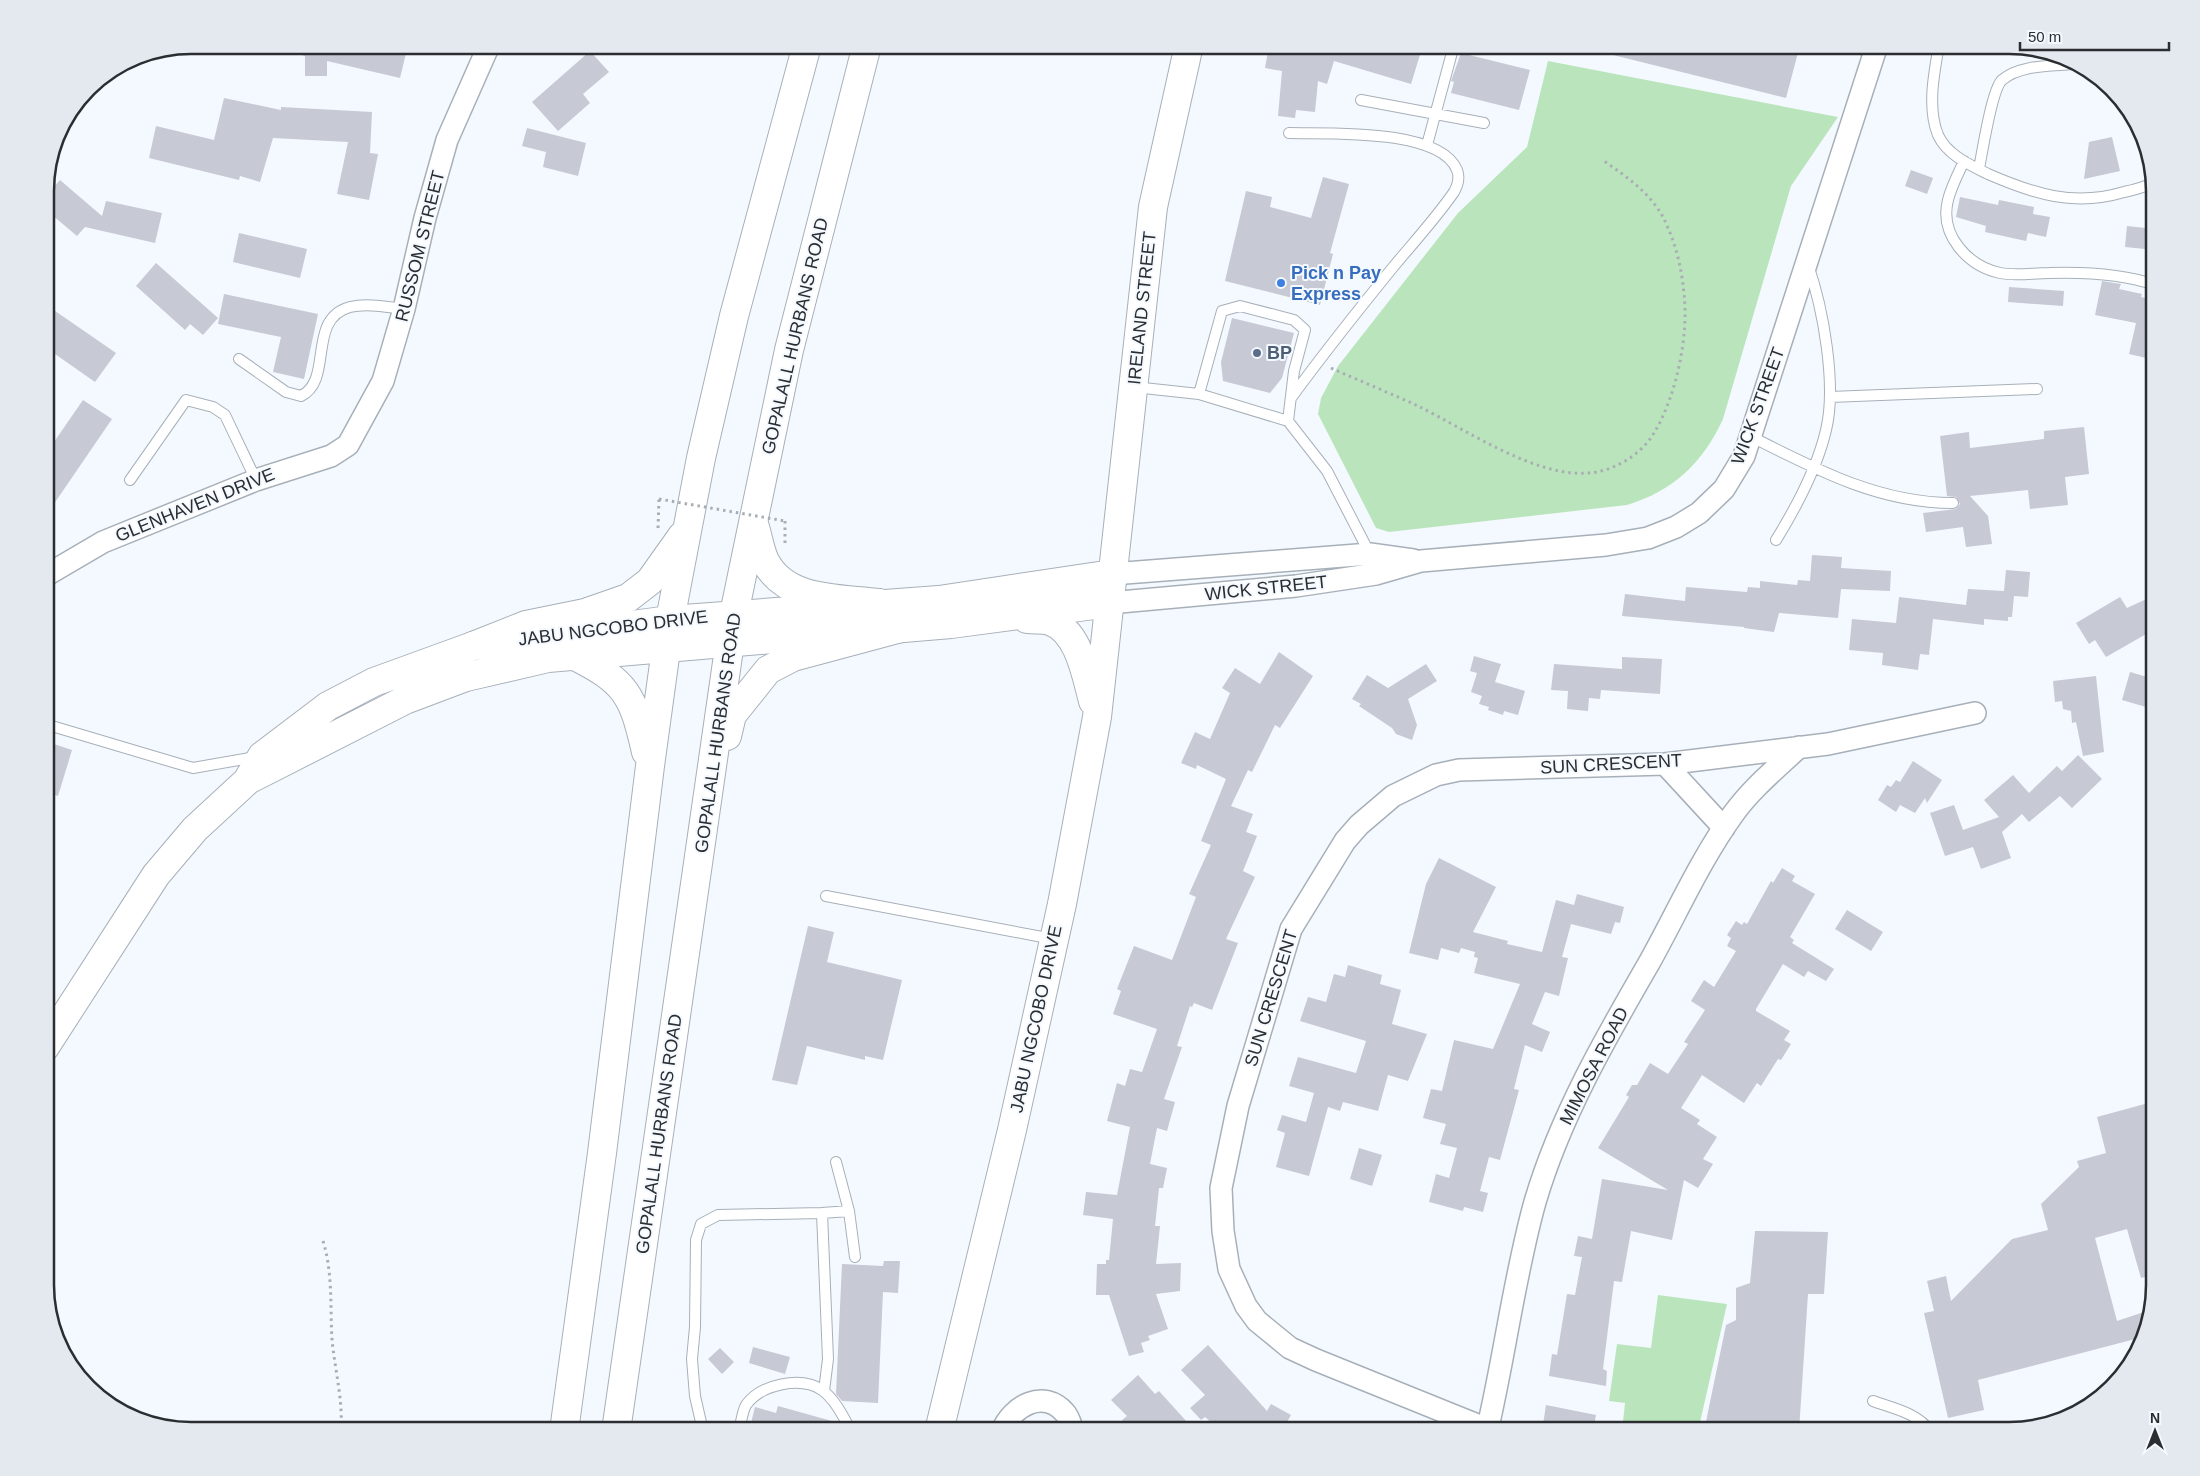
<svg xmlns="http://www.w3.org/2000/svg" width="2200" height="1476" font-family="Helvetica,sans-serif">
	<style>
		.green { fill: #bae5bc }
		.building { fill: #c7c9d5 }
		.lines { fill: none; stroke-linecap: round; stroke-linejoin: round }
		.lane-casing { stroke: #a7b0b9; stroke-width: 12 }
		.street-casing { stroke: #a7b0b9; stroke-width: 24 }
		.secondary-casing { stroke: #a7b0b9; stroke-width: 30 }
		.primary-casing { stroke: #a7b0b9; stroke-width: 30 }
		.path { stroke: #a9aeb3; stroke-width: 3; stroke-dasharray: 2.5 4; stroke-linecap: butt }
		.lane { stroke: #fff; stroke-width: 10 }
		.street { stroke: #fff; stroke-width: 21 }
		.secondary { stroke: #fff; stroke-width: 28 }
		.primary { stroke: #fff; stroke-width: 28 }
		.path-bridge { stroke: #a9aeb3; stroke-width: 3; stroke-dasharray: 2.5 4; stroke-linecap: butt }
		.shop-dot { fill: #3f7fe0; stroke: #f4f9ff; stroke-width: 2 }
		.service-dot { fill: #5c6f8a; stroke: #f4f9ff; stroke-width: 2 }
		.labels { text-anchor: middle; stroke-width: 4; stroke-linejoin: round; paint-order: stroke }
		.street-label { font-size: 18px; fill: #2a2e31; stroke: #f4f9ff }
		.shop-label { font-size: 18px; font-weight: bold; fill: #366cbe; stroke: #f4f9ff; text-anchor: start }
		.service-label { font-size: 18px; font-weight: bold; fill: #4e5e75; stroke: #f4f9ff; text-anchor: start }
		.rim { fill: none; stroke: #2a2e31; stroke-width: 2.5 }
	</style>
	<rect width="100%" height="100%" fill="#f4f9ff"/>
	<path class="green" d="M1548 61 1838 117 1791 186 1723 419C1703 463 1673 491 1627 505L1389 532 1376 528 1318 414 1321 398 1338 366 1458 213 1527 147Z
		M1658 1295 1727 1304 1698 1431H1622L1625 1403 1609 1401 1617 1344 1651 1348Z"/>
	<path class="building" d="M287 45H408L400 78 327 61V76H305V56L287 51Z
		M1269 45H1423L1411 84 1334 61 1327 84 1318 81 1315 112 1296 110 1295 118 1278 116 1282 71 1265 68Z
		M1598 45H1723L1760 55 1763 45H1800L1786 98 1597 51Z
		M590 51 609 72 583 94 590 103 558 131 532 102Z
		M1461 53 1530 70 1519 110 1451 93 1454 82 1451 81Z
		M224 98 281 110V107L372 112 370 153 378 154 369 200 337 194 348 142 273 138 260 182 240 176 239 180 149 158 156 126 214 140Z
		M527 128 586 143 578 176 543 167 546 152 522 146Z
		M2112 137 2120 171 2084 179 2089 142Z
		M1911 170 1933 178 1927 194 1905 186Z
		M1323 177 1349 184 1330 253 1333 254 1320 305 1225 281 1246 191 1272 197 1270 207 1311 218Z
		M60 180 102 216 106 201 162 213 155 243 85 227 77 236 45 209V197Z
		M1960 197 1998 205 1999 200 2034 207 2033 214 2050 217 2046 237 2028 233 2026 241 1985 232 1986 226 1956 217Z
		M2127 226 2155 229V250L2125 247Z
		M239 233 307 249 300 278 233 262Z
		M156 263 218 318 203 335 190 324 185 330 136 286Z
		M2102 281 2121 284 2119 289 2142 294 2141 297 2155 300V360L2129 354 2136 323 2095 315Z
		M2009 287 2064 291 2063 306 2008 302Z
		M224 294 318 314 304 379 273 372 281 337 218 324Z
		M45 304 116 353 95 382 45 347Z
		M1232 318 1294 333 1282 378 1270 393 1223 381 1221 362Z
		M83 400 112 419 45 517V455Z
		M2084 427 2089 474 2065 477 2068 505 2030 509 2028 490 1970 496 1988 516 1992 544 1966 547 1963 527 1926 532 1923 513 1956 509 1960 504 1956 497 1947 496 1940 436 1969 432 1970 448 2044 439V431Z
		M1812 555 1842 557 1841 568 1891 571 1890 591 1841 589 1838 618 1779 613 1774 632 1744 628V627L1622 616 1625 594 1685 601 1686 587 1747 592 1748 587 1760 588V581L1797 585 1798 580 1810 581Z
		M2006 570 2030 572 2028 597 2014 596 2012 617H2008V621L1984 619V625L1933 619 1929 655 1920 654 1918 670 1882 665 1883 653 1849 650 1852 619 1896 623 1899 597 1966 605 1968 589 2004 591Z
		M2155 595V629L2106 657 2095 640 2089 644 2076 623 2120 597 2127 608Z
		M1279 652 1313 676 1280 728 1275 725 1252 772 1248 770 1231 806 1253 814 1246 832 1257 836 1243 871 1255 877 1226 939 1238 943 1212 1010 1194 1003 1192 1007 1190 1006 1177 1046 1182 1047 1164 1099 1175 1102 1167 1131 1157 1128 1150 1164 1167 1168 1163 1188H1159L1155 1226H1160L1156 1264 1181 1263 1180 1291 1156 1294 1168 1329 1148 1336 1150 1340 1141 1343 1144 1352 1129 1356 1109 1295H1096L1097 1264H1106V1260H1109L1113 1219 1083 1215 1086 1192 1117 1195 1130 1127 1107 1121 1117 1083 1125 1086 1130 1069 1142 1072 1157 1029 1113 1014 1121 991 1117 989 1134 946 1172 960 1196 897 1189 894 1211 845 1201 841 1226 779 1197 765 1196 769 1181 763 1195 732 1210 739 1230 693 1222 688 1235 668 1260 684Z
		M1474 656 1501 664 1495 682 1525 691 1518 715 1504 711 1503 715 1488 710 1489 707 1479 704 1482 696 1471 692 1477 673 1470 671Z
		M1622 657 1662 659 1660 694 1601 690 1600 699 1589 698 1588 711 1567 709 1568 691 1551 690 1554 664 1622 669Z
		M1426 664 1437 681 1408 699 1417 725 1412 740 1396 734 1392 728 1359 706 1361 704 1352 699 1367 675 1388 688Z
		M2130 672 2154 679 2146 707 2122 700Z
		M2096 676 2104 752 2083 756 2076 722 2072 723 2071 711 2063 709 2062 701 2055 702 2053 681Z
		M48 742 72 750 58 796 45 792V752Z
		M2078 755 2102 779 2072 808 2060 796 2029 822 2022 814 2002 832 2011 858 1981 869 1973 847 1945 856 1930 813 1954 805 1963 830 1999 817 1984 800 2013 775 2029 793 2057 766 2062 771Z
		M1913 761 1942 780 1927 803 1925 798 1915 813 1900 805 1896 812 1878 800 1887 785 1891 787 1896 780 1900 782Z
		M1439 858 1496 887 1473 932 1508 941 1507 944 1542 952 1556 900 1574 905 1577 894 1624 907 1620 923 1615 922 1611 934 1571 924 1562 957 1568 958 1559 996 1545 992 1532 1024 1550 1032 1542 1052 1525 1045 1514 1089 1519 1090 1500 1160 1489 1157 1480 1191 1488 1193 1483 1212 1464 1207 1463 1211 1429 1202 1436 1174 1449 1178 1457 1148 1440 1144 1446 1124 1423 1118 1431 1089 1442 1091 1454 1040 1493 1049 1520 984 1474 973 1478 958 1474 957 1475 952 1461 948 1459 953 1441 948 1438 960 1409 953 1426 884Z
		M1782 868 1795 876 1792 881 1815 894 1790 937 1794 940 1792 943 1834 969 1826 981 1808 971 1804 977 1783 964 1756 1009V1011L1790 1031 1784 1040 1791 1044 1781 1060 1778 1059 1761 1086 1757 1083 1744 1103 1702 1075 1681 1108 1700 1120 1697 1124 1717 1137 1703 1159 1713 1164 1698 1188 1684 1180 1672 1240 1631 1231 1622 1282 1614 1281 1603 1369 1607 1371 1606 1386 1549 1376 1552 1354 1557 1355 1567 1294 1575 1295 1582 1257 1574 1256 1578 1236 1592 1239 1602 1179 1668 1190 1598 1148 1629 1097 1626 1095 1632 1085H1637L1650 1063 1668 1074 1688 1044 1684 1042 1705 1010 1691 1001 1704 980 1714 987 1736 951 1727 946 1731 938 1727 935 1736 921 1742 925 1744 922 1747 924 1771 881 1773 883Z
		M1847 910 1883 932 1871 951 1835 929Z
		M808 926 834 932 827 962 902 980 883 1060 865 1056V1060L807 1046 797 1085 772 1080Z
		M1348 965 1382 975 1380 984 1401 990 1392 1024 1427 1034 1408 1081 1388 1075 1378 1111 1343 1102 1340 1111 1328 1107 1309 1176 1276 1167 1285 1133 1277 1130 1282 1115 1306 1122 1314 1093 1289 1086 1298 1057 1356 1073 1366 1041 1300 1021 1308 997 1326 1002 1334 974 1345 977Z
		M2152 1102 2155 1112V1274L2141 1278 2127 1229 2095 1238 2117 1321 2147 1311 2139 1338 1978 1380 1984 1410 1948 1418 1924 1313 1934 1311 1927 1281 1946 1276 1951 1301 2012 1239 2048 1230 2041 1204 2079 1167 2077 1161 2106 1153 2097 1117Z
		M1359 1148 1382 1155 1372 1186 1350 1179Z
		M1755 1231 1828 1232 1824 1294H1808L1799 1431H1704L1726 1325 1736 1320V1288L1750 1283Z
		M884 1261H900L898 1293 883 1292 878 1403 842 1401 836 1394 842 1264 883 1266Z
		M1208 1345 1267 1411 1271 1404 1291 1415 1282 1431H1221L1205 1417 1201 1420 1190 1408 1205 1395 1181 1370Z
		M753 1347 790 1357 785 1374 749 1363Z
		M720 1348 734 1362 722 1374 708 1359Z
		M1138 1375 1155 1394 1159 1391 1188 1423 1179 1431H1162L1156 1424 1148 1431H1133L1122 1420 1127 1416 1111 1400Z
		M1546 1405 1596 1415 1593 1431 1574 1428 1573 1431H1542Z
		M778 1406 839 1423 843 1431H749L755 1407 776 1413Z"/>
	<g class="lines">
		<defs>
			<path id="lane" d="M1845 45 1875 53
				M1939 45C1934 73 1927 108 1938 135 1947 155 1970 165 1988 174 2034 194 2074 207 2124 192 2134 190 2144 187 2153 183
				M1361 100 1484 123
				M1289 133C1328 134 1440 128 1457 170 1460 178 1458 185 1454 192 1436 218 1414 242 1394 266 1359 309 1324 353 1291 398
				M1427 145 1454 45
				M1964 161C1958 174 1951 187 1948 200 1939 235 1968 266 2000 273 2015 276 2033 273 2049 273 2082 272 2124 274 2155 285
				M1979 169C1982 153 1992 89 2002 80 2019 65 2051 66 2072 64
				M239 359 286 392 301 396C334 380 306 319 350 307 367 303 387 307 404 309
				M1134 387 1199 394 1288 421 1327 471 1370 554
				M1199 394 1222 311 1240 306 1294 320 1305 330 1294 371 1288 421
				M1830 397 2037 389
				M1750 436C1815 469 1879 503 1953 503
				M130 480 186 400 213 407 225 415 256 480
				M1776 540C1797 506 1817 469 1826 430 1837 385 1823 308 1808 265
				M45 724 193 768 256 757
				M826 896 1053 939
				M836 1162 849 1211 855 1257
				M822 1213 849 1211
				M1873 1401C1892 1408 1918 1413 1930 1431
				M703 1431 695 1396 692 1359 695 1327 696 1240 701 1224 718 1215 822 1213 828 1359 824 1391
				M739 1431C741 1424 742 1412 746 1405 761 1384 801 1376 822 1390 835 1399 844 1418 851 1431"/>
			<path id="street" d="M1112 574 1370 554 1413 560
				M45 576 103 542 256 480 331 456 348 445 383 381 404 309 425 218 447 140 489 45
				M1109 603 1296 586 1376 574 1421 561 1606 545 1648 538 1676 527 1699 513 1724 489 1744 456 1877 45
				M1665 764 1724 828
				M1487 1429 1316 1360 1290 1348 1257 1321 1246 1306 1229 1269 1223 1231 1221 1188 1238 1106 1291 929 1345 841 1359 825 1393 796 1436 775 1459 770 1665 764 1828 744 1975 713
				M1002 1431C1012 1406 1044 1388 1065 1413 1069 1417 1071 1426 1073 1431
				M1487 1431C1505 1355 1514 1277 1535 1202 1560 1117 1605 1039 1649 963 1677 913 1700 860 1734 813 1752 788 1777 768 1799 747"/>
			<path id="secondary" d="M1027 619C1034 620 1044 619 1050 621 1079 631 1086 675 1093 701
				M250 779 405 700 466 677 548 658 951 624 1109 603
				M45 1047 156 875 195 829 247 781 262 756 328 706 374 682 473 646 670 620 939 600 1112 574
				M939 1431 1012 1130 1062 904 1097 717 1153 207 1189 45"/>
			<path id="primary" d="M754 524C758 536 760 551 765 561 786 602 839 598 879 603
				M473 646 526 625 585 613 628 598 650 581 682 536
				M573 655C627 682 633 695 646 752
				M727 736 732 715 768 670 793 657 901 628
				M564 1431 602 1153 650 766 670 620 701 458 734 316 807 45
				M616 1431 734 614 789 350 867 45"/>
		</defs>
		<use href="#lane" class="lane-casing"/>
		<use href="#street" class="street-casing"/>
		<use href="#secondary" class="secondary-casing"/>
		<use href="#primary" class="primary-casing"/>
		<path class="path" d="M1331 368C1360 381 1390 393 1418 406 1465 429 1536 478 1589 473 1614 471 1641 455 1654 433 1676 397 1689 336 1684 294 1682 272 1677 248 1668 228 1656 197 1630 179 1604 161
			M785 521V545
			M658 528 659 499
			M323 1241C333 1273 330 1307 332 1340 335 1370 343 1400 341 1431"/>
		<use href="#lane" class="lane"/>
		<use href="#street" class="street"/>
		<use href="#secondary" class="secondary"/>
		<use href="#primary" class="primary"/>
		<path class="path-bridge" d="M659 499 785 521"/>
	</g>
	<circle class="shop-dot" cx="1281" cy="283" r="5"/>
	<circle class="service-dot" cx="1257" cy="353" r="5"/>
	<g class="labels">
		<g class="street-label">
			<text transform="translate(420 246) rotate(-76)" y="6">RUSSOM STREET</text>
			<text transform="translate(1142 308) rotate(-84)" y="6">IRELAND STREET</text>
			<text transform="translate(795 336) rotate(-77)" y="6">GOPALALL HURBANS ROAD</text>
			<text transform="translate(1758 406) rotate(-70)" y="6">WICK STREET</text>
			<text transform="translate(195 505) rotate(-22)" y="6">GLENHAVEN DRIVE</text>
			<text transform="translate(1266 588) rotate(-6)" y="6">WICK STREET</text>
			<text transform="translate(613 628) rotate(-7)" y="6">JABU NGCOBO DRIVE</text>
			<text transform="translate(718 733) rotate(-82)" y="6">GOPALALL HURBANS ROAD</text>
			<text transform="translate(1611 764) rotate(-3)" y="6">SUN CRESCENT</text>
			<text transform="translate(1271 998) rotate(-73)" y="6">SUN CRESCENT</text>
			<text transform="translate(1036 1019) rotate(-78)" y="6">JABU NGCOBO DRIVE</text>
			<text transform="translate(1594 1066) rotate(-63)" y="6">MIMOSA ROAD</text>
			<text transform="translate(659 1134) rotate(-82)" y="6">GOPALALL HURBANS ROAD</text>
		</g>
		<g class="shop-label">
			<text x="1291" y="279">Pick n Pay<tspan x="1291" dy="21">Express</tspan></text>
		</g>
		<g class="service-label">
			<text x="1267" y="359">BP</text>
		</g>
	</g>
	<path d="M0 0H2200V1476H0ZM191 54H2009A137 137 0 0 1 2146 191V1285A137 137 0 0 1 2009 1422H191A137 137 0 0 1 54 1285V191A137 137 0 0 1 191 54Z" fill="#e4e9ef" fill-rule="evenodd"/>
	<path class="rim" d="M191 54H2009A137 137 0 0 1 2146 191V1285A137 137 0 0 1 2009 1422H191A137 137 0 0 1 54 1285V191A137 137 0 0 1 191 54Z"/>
	<g transform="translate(2155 1431)" stroke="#f4f9ff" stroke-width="4" paint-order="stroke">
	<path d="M0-4L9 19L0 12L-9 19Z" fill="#2a2e31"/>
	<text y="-8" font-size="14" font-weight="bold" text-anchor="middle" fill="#2a2e31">N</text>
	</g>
	<path d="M2020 42v8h149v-8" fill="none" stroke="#2a2e31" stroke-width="2.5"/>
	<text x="2028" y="42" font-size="15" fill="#2a2e31" stroke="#f4f9ff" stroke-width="4" paint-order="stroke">50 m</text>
</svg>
